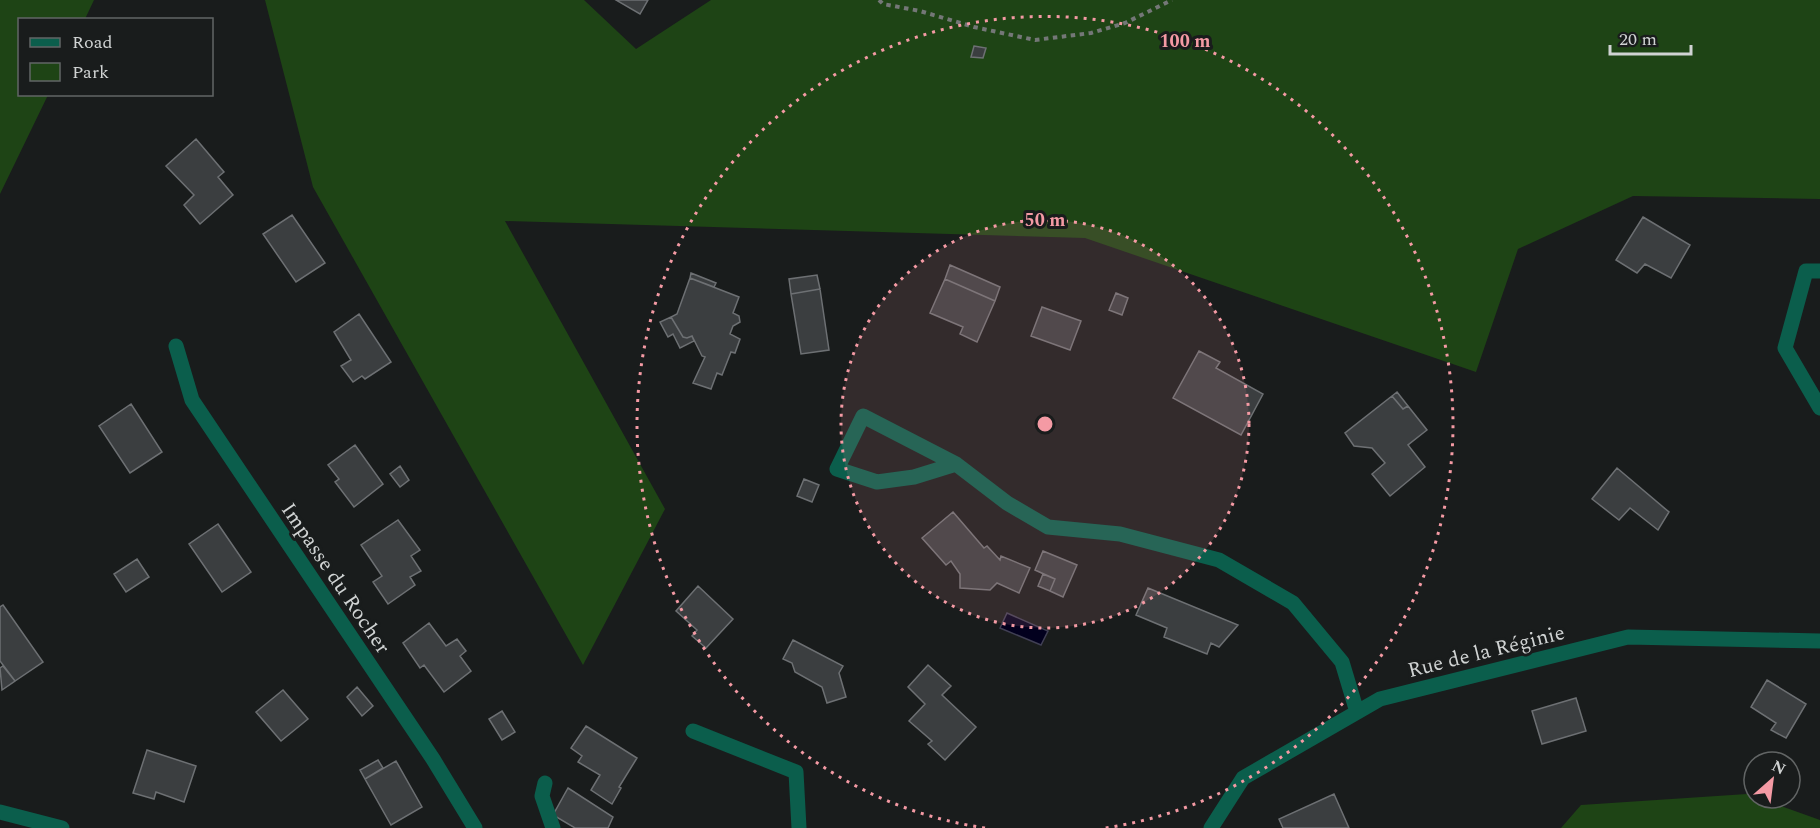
<svg xmlns="http://www.w3.org/2000/svg" width="1820" height="828" font-family="Spectral,serif">
	<style>
		.green { fill: #1e4415 }
		.water { fill: #02001e; stroke: #403f54; stroke-width: 1.5 }
		.building { fill: #3b3e40; stroke: #6d7073; stroke-width: 1.5 }
		.lines { fill: none; stroke-linecap: round; stroke-linejoin: round }
		.path { stroke: #747777; stroke-width: 4; stroke-dasharray: 4.5 4.5; stroke-linecap: butt }
		.service { stroke: #0b5e4c; stroke-width: 15 }
		.minor { stroke: #0b5e4c; stroke-width: 15 }
		.ring { fill: none; stroke: #f49aa4; stroke-width: 3; stroke-dasharray: 3 6 }
		.labels { text-anchor: middle; stroke-width: 6; stroke-linejoin: round; paint-order: stroke }
		.street-label { font-size: 21px; fill: #d0d3d3; stroke: #191c1c }
		.centre { fill: #f49aa4; stroke: #191c1c; stroke-width: 3 }
		.ring-label { font-size: 18px; text-anchor: middle; font-weight: bold; fill: #f49aa4; stroke: #191c1c; stroke-width: 6; stroke-linejoin: round; paint-order: stroke }
	</style>
	<rect width="100%" height="100%" fill="#191c1c"/>
	<path class="green" d="M0 0H94L85 19 20 20V94L48 95 0 194Z
		M265 0H584L636 49 711 0H1820V199L1633 196 1518 249 1476 372 1085 238 505 221 665 509 583 665 313 187Z
		M1747 794 1820 820V828H1561L1581 805Z"/>
	<path class="water" d="M1007 613 1048 631 1041 645 1000 628Z"/>
	<path class="building" d="M616 0H648L640 14Z
		M974 46 986 48 983 58 971 57Z
		M196 139 224 172 218 177 233 195 200 224 184 205 194 195 166 166Z
		M292 215 325 263 296 282 263 234Z
		M1643 217 1690 245 1671 278 1645 264 1637 273 1616 260Z
		M950 265 1000 287 995 301 945 279Z
		M691 273 716 283 714 287 690 278Z
		M817 275 820 289 791 294 789 279Z
		M690 278 739 297 733 313 739 316 740 322 733 326 730 334 740 339 735 353 731 352 722 375 717 373 711 389 693 383 705 357 702 356 692 336 687 338 683 337 671 317 677 314Z
		M945 279 995 301 977 342 960 334 963 327 930 313Z
		M820 289 829 350 801 354 791 294Z
		M1116 293 1128 298 1122 315 1109 310Z
		M1042 307 1081 321 1070 350 1031 336Z
		M359 314 391 362 365 379 362 376 353 382 341 366 351 360 334 332Z
		M671 317 683 337 687 338 692 336 694 341 680 348 673 334 668 337 660 322Z
		M1199 351 1220 362 1216 368 1263 394 1241 435 1173 398Z
		M1397 392 1408 406 1403 409 1392 396Z
		M1392 396 1403 409 1408 406 1427 430 1408 445 1425 467 1390 496 1372 474 1385 463 1372 448 1354 446 1345 433Z
		M131 404 162 452 130 473 99 426Z
		M355 445 383 484 354 507 335 482 339 479 328 465Z
		M400 466 409 480 400 487 390 474Z
		M1617 468 1669 512 1658 530 1630 508 1619 520 1592 499Z
		M804 479 819 485 812 502 797 496Z
		M953 512 984 548 987 546 1000 560 1001 556 1030 568 1019 593 997 583 990 590 960 588V574L951 561 946 565 922 538Z
		M398 520 420 550 411 556 421 571 410 577 415 585 388 604 373 582 382 576 361 545Z
		M218 524 251 572 222 592 189 544Z
		M1043 551 1077 565 1063 597 1050 591 1055 579 1035 570Z
		M137 559 149 577 126 592 114 574Z
		M1043 574 1055 579 1050 591 1038 586Z
		M698 586 733 619 706 648 692 636 697 630 676 611Z
		M1148 588 1238 625 1219 647 1211 643 1207 654 1164 637 1167 628 1136 615Z
		M3 605 43 662 15 681 0 661V607Z
		M429 623 446 646 457 639 466 651 460 656 471 671 444 692 424 665 420 668 403 643Z
		M793 640 843 666 839 673 846 697 827 703 822 687 795 672 792 663 783 659Z
		M928 665 951 686 942 695 976 727 945 760 928 744 932 741 909 721 925 704 908 687Z
		M3 666 15 681 2 690 0 668Z
		M1767 680 1806 704 1786 738 1771 730 1776 723 1751 707Z
		M357 687 373 706 362 716 347 697Z
		M283 690 308 719 281 741 256 712Z
		M1576 698 1586 731 1542 744 1532 711Z
		M502 711 515 732 502 740 489 719Z
		M586 726 637 758 619 787 621 788 612 804 591 790 600 775 578 762 582 756 571 748Z
		M147 750 196 766 184 802 156 792 154 799 133 793Z
		M378 760 383 768 365 779 360 770Z
		M396 761 422 807 391 825 365 779Z
		M568 788 613 817 608 828H575L553 815Z
		M1334 794 1349 828H1283L1279 819Z"/>
	<g class="lines">
		<path class="path" d="M879 0 883 4 920 11 974 27 1035 40 1091 33 1125 23 1172 0"/>
		<path class="service" d="M693 731 796 772 799 828
			M545 783 542 796 553 828"/>
		<path class="minor" d="M1820 271H1806L1785 348 1820 408
			M176 346 192 400 433 759 475 828
			M956 464 914 477 877 482 837 469 863 416 956 464 1007 503 1048 527 1120 534 1219 560 1293 603 1342 662 1357 712
			M0 812 62 828
			M1211 828 1243 778 1380 699 1628 637 1820 641"/>
	</g>
	<circle cx="1045" cy="424" r="204" fill="#f49aa4" fill-opacity=".12"/>
	<g class="ring">
		<circle cx="1045" cy="424" r="204"/>
		<path d="M985 828A408 408 0 1 1 1105 828"/>
	</g>
	<g class="labels">
		<g class="street-label">
			<text transform="translate(336 578) rotate(56)" y="7">Impasse du Rocher</text>
			<text transform="translate(1486 651) rotate(-14)" y="7">Rue de la Réginie</text>
		</g>
	</g>
	<circle cx="1045" cy="424" r="9" class="centre"/>
	<g class="ring-label">
		<text x="1185" y="47">100 m</text>
		<text x="1045" y="226">50 m</text>
	</g>
	<rect x="18" y="18" width="195" height="78" fill="#191c1c" stroke="#626565" stroke-width="1.5"/>
	<rect x="30" y="38" width="30" height="9" fill="#0b5e4c" stroke="#626565" stroke-width="1.5"/>
	<text x="72" y="48" font-size="18" fill="#d0d3d3">Road</text>
	<rect x="30" y="63" width="30" height="18" fill="#1e4415" stroke="#626565" stroke-width="1.5"/>
	<text x="72" y="78" font-size="18" fill="#d0d3d3">Park</text>
	<g transform="translate(1772 780) rotate(28)"><circle r="28" fill="#191c1c" stroke="#626565" stroke-width="1.5"/>
	<path d="M0-4.5L10 22L0 15L-10 22Z" fill="#f49aa4"/>
	<text y="-9" font-size="16" font-weight="bold" text-anchor="middle" fill="#d0d3d3">N</text>
	</g>
	<path d="M1610 45v9h81v-9" fill="none" stroke="#d0d3d3" stroke-width="3"/>
	<text x="1619" y="45" font-size="18" fill="#d0d3d3" stroke="#191c1c" stroke-width="4.5" paint-order="stroke">20 m</text>
</svg>
